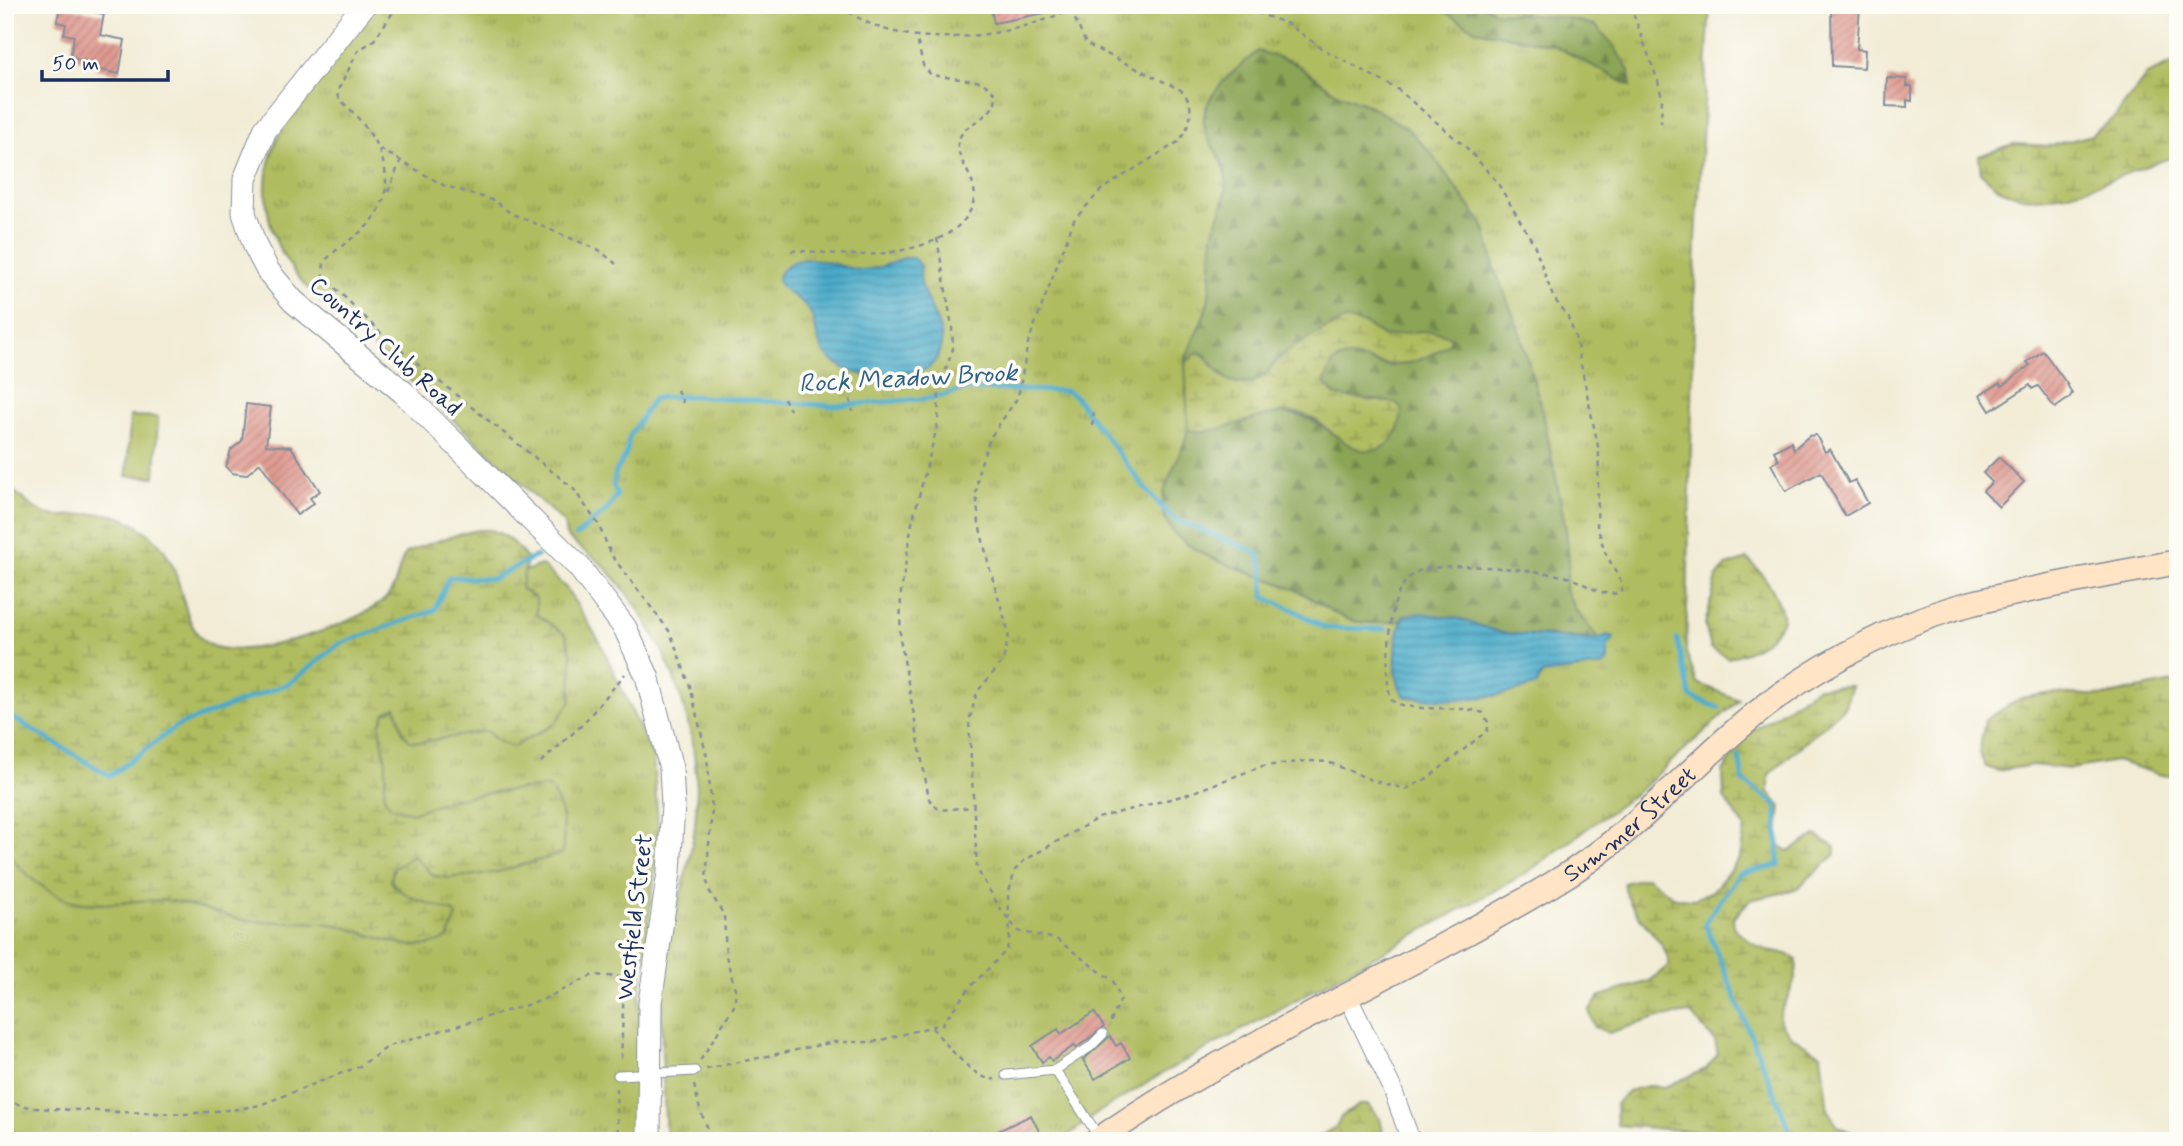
<svg xmlns="http://www.w3.org/2000/svg" width="2183" height="1146" font-family="Mynerve,sans-serif">
	<style>
		.grass { fill: url(#grass-tufts); stroke: #65765e; stroke-width: 2 }
		.forest { fill: url(#forest-firs); stroke: #536a5a; stroke-width: 2 }
		.wetland { fill: url(#wetland-marsh); stroke: #65765e; stroke-width: 2 }
		.garden { fill: #afbc5e; stroke: #65765e; stroke-width: 2 }
		.water { fill: url(#water-rules); stroke: #326c93; stroke-width: 2 }
		.lines { fill: none; stroke-linecap: round; stroke-linejoin: round }
		.stream { stroke: #49aac8; stroke-width: 5 }
		.building { fill: url(#building-hatch) }
		.service-casing { stroke: #868e9a; stroke-width: 11 }
		.minor-casing { stroke: #868e9a; stroke-width: 20 }
		.tertiary-casing { stroke: #868e9a; stroke-width: 25 }
		.secondary-casing { stroke: #868e9a; stroke-width: 27 }
		.path { stroke: #868e9a; stroke-width: 2.5; stroke-dasharray: 5 5; stroke-linecap: butt }
		.service { stroke: #fff; stroke-width: 9 }
		.minor { stroke: #fff; stroke-width: 18 }
		.tertiary { stroke: #fff; stroke-width: 23 }
		.secondary { stroke: #ffe4c6; stroke-width: 24 }
		.labels { text-anchor: middle; stroke-width: 7; stroke-linejoin: round; paint-order: stroke }
		.street-label { font-size: 24px; fill: #1b2f5e; stroke: #fdfcf7 }
		.water-label { font-size: 26px; font-style: italic; fill: #2d6088; stroke: #fdfcf7 }
	</style>
	<defs>
		<pattern id="grass-tufts" width="24" height="20" patternUnits="userSpaceOnUse" patternTransform="scale(1.75)"><rect width="24" height="20" fill="#afbc5e"/><path d="M3 7l-1-3M5 7V3M7 7l1-3M15 17l-1-3M17 17v-4M19 17l1-3" fill="none" stroke="#8e9951"/></pattern>
		<pattern id="forest-firs" width="22" height="20" patternUnits="userSpaceOnUse" patternTransform="scale(1.75)"><rect width="22" height="20" fill="#8ba455"/><path d="M5 1l3.5 6h-7zM16 11l3.5 6h-7z" fill="#71864a"/></pattern>
		<pattern id="wetland-marsh" width="20" height="14" patternUnits="userSpaceOnUse" patternTransform="scale(1.75)"><rect width="20" height="14" fill="#afbc5e"/><path d="M1 5h8M5 5V1M11 12h8M15 12V8" fill="none" stroke="#8e9951"/></pattern>
		<pattern id="water-rules" width="6" height="5" patternUnits="userSpaceOnUse" patternTransform="scale(1.75)"><rect width="6" height="5" fill="#49aac8"/><path d="M0 2.5h6" fill="none" stroke="#3c8ba6"/></pattern>
		<pattern id="building-hatch" width="6" height="6" patternUnits="userSpaceOnUse" patternTransform="scale(1.75)"><rect width="6" height="6" fill="#df988e"/><path d="M-1 1l2-2M0 6l6-6M5 7l2-2" fill="none" stroke="#b47c77"/></pattern>
	</defs>
	<rect width="100%" height="100%" fill="#fdfcf7"/>
	<filter id="ink" filterUnits="userSpaceOnUse"><feTurbulence type="fractalNoise" baseFrequency=".0143" numOctaves="2"/><feDisplacementMap in="SourceGraphic" scale="14" xChannelSelector="R" yChannelSelector="G"/><feConvolveMatrix kernelMatrix="1 2 1 2 8 2 1 2 1" color-interpolation-filters="sRGB"/></filter>
	<filter id="wash" filterUnits="userSpaceOnUse"><feTurbulence type="fractalNoise" baseFrequency=".00686" numOctaves="4" result="noise"/><feDisplacementMap in="SourceGraphic" scale="28" xChannelSelector="R" yChannelSelector="G"/><feGaussianBlur stdDeviation="1.57" result="paint"/><feColorMatrix in="noise" values="0 0 0 0 0 0 0 0 0 0 0 0 0 0 0 0 0 1.4 0 .05"/><feComposite in="paint" operator="in"/></filter>
	<g filter="url(#wash)">
		<rect width="100%" height="100%" fill="#f2ecd6"/>
		<path class="grass" d="M377 5H1710L1696 239 1686 652 1697 683 1739 700 1640 790 1525 874 1170 1069 1099 1112 1061 1141H666C664 1083 658 1022 665 965 672 918 690 872 695 824 705 734 668 636 607 569 594 556 579 549 566 536L564 523C507 470 450 416 392 364 355 332 312 301 286 260 270 235 263 202 267 173 276 112 337 49 377 5Z
			M541 565 566 588 600 642 653 757 659 836 640 993 636 1141H5V718L15 719 499 581Z"/>
		<path class="forest" d="M1434 5H1481L1498 12 1567 18 1596 26 1614 46 1629 71 1631 86 1553 45 1476 30Z
			M1258 51 1293 62 1337 93 1372 107 1408 129 1430 152 1485 228 1495 270 1518 327 1543 413 1566 530 1569 561 1565 589 1577 612 1599 639 1502 633 1459 619 1405 615 1400 621C1383 622 1364 625 1347 619 1329 612 1313 598 1296 590 1259 572 1187 561 1166 521 1152 493 1184 457 1188 429 1202 434 1211 430 1225 426 1273 411 1296 403 1337 437L1384 401 1335 396 1324 383 1332 363C1354 344 1383 376 1406 362 1416 356 1424 341 1431 331L1384 337 1365 324H1334L1286 353 1266 377 1254 382 1233 383 1223 377 1206 356 1199 352 1185 363C1190 342 1203 323 1208 302 1213 280 1209 256 1214 233 1218 215 1227 199 1226 180 1225 152 1201 143 1204 116 1207 92 1239 66 1258 51Z"/>
		<path class="wetland" d="M2178 61V156C2130 167 2048 217 2002 190 1994 186 1987 178 1981 173L1979 156 2013 144 2048 146 2089 136 2113 119 2147 75Z
			M1346 320 1365 324 1384 337C1404 334 1436 324 1452 339 1443 352 1412 364 1397 365 1375 367 1350 347 1332 364L1324 383 1335 396 1397 403 1402 410C1400 426 1396 443 1379 449 1346 459 1327 418 1298 413 1261 407 1220 439 1188 429L1185 363 1199 352C1212 358 1216 376 1230 381 1261 394 1269 364 1289 351 1307 339 1326 327 1346 320Z
			M5 456C7 465 5 475 8 483 10 489 17 494 22 498 52 528 72 511 106 514 120 515 134 523 145 531 188 560 175 615 204 641 233 668 364 623 387 597 399 583 397 568 405 554 420 545 473 528 489 530 503 531 521 549 527 560L521 588 536 599V614L566 635 572 656 571 701 554 725 512 747 497 741 487 731 421 742 410 741 403 733 396 707 385 713 380 725 386 763 384 797 390 806 412 813 448 800 494 792 548 787C564 802 565 834 562 854L494 873 449 878 434 876 413 856 393 869 391 881C407 901 431 903 454 912L457 916 448 938C410 960 368 929 330 924 302 920 272 924 245 920 218 915 190 902 162 900 131 899 96 910 66 899 40 889 21 871 5 850Z
			M1748 559C1766 578 1779 594 1783 620 1770 643 1753 651 1728 658L1711 648 1705 625 1717 577 1726 566Z
			M2178 681V777L2161 775 2116 761 2071 769 2032 765 1998 771 1986 767 1979 753 1985 720 2021 698 2051 693 2104 696Z
			M1852 686 1844 708 1769 774V792L1781 807 1777 844 1789 851 1816 835 1835 847V855L1795 890 1750 900 1733 918 1734 928C1744 936 1754 947 1767 950 1782 953 1783 951 1797 960 1797 1016 1745 1013 1821 1054L1828 1111 1838 1126 1867 1141H1722L1702 1132 1617 1125 1616 1104 1628 1091 1648 1086 1665 1087 1706 1069 1718 1054 1715 1041 1690 1013 1655 1018 1609 1033 1595 1027 1589 1011 1600 996 1650 981 1669 965C1666 934 1629 921 1624 883L1647 877 1675 898 1695 899 1713 891 1740 858 1745 827 1724 798 1723 771 1746 735 1818 687Z
			M1359 1105H1368L1380 1119 1385 1141H1312L1337 1126 1341 1117Z"/>
		<path class="garden" d="M130 416 158 417 155 477 127 476Z"/>
		<path class="water" d="M904 258H913L921 266C913 303 965 332 928 369 907 373 867 380 848 370 805 349 824 329 806 306 797 295 764 285 785 267 808 248 840 270 863 270 877 270 892 262 904 258Z
			M1421 613 1459 619 1502 633 1593 640 1608 635 1614 638 1608 646V661L1603 666 1542 674 1537 685C1496 699 1449 702 1406 697 1391 685 1394 630 1405 615Z"/>
		<g class="lines">
			<path class="stream" d="M576 536 607 510 617 495 613 485 616 471 626 455 629 437 654 398 692 396 834 406 933 398 966 389 1067 391 1075 396 1144 487 1172 518 1258 553 1263 570 1264 597 1292 609 1325 628 1386 629
				M1677 639 1691 697 1719 708
				M5 718 15 719 110 776 177 726 290 683 339 644 435 610 449 577 492 579 537 556
				M1739 756 1743 781 1776 804 1779 865 1739 874 1705 923 1794 1141"/>
		</g>
		<g id="blocks">
			<path class="building" d="M990 5H1050V12L994 23Z
				M1831 5H1860L1857 49 1865 50 1864 68 1832 66Z
				M60 6 104 14 100 35 125 40 119 74 96 69 97 63 70 58 74 36 64 34 66 24 57 22Z
				M1887 78 1907 79V86H1912V101L1907 100V107L1886 106Z
				M2043 351 2067 384 2072 394 2069 398 2055 408 2038 386 2032 389 2030 385 1990 411 1980 395 2000 383 2002 386 2030 365 2027 362Z
				M246 404 271 407 266 445 291 447 320 491 310 498 314 503 297 515 260 463 246 475 232 473 226 467 231 450 242 441Z
				M1816 435 1825 452 1830 449 1849 483 1855 480 1868 503 1845 516 1821 472 1786 491 1771 464 1779 460 1774 451 1791 442 1794 449 1809 436Z
				M1999 457 2024 482 1999 507 1983 491 1992 482 1983 473Z
				M1094 1012 1104 1027 1076 1048 1075 1045 1052 1061 1049 1057 1042 1062 1032 1046 1058 1029 1061 1034Z
				M1110 1036 1116 1046 1121 1043 1130 1058 1095 1079 1083 1060Z
				M1031 1115 1040 1133 1024 1141H978Z"/>
		</g>
	</g>
	<g filter="url(#ink)">
		<use href="#blocks" fill-opacity="0" stroke="#868e9a" stroke-width="2"/>
		<g class="lines">
			<defs>
				<path id="service" d="M1055 1070 1099 1137
					M618 1075 695 1071
					M1006 1075 1055 1070 1090 1047 1103 1034"/>
				<path id="minor" d="M1348 997 1392 1088 1411 1141"/>
				<path id="tertiary" d="M364 5 265 130 245 179 244 213 255 246 268 271 293 301 403 392 579 567 625 628 647 676 671 768 673 805 669 872 650 1003 649 1141"/>
				<g id="secondary">
					<path id="s1" d="M1097 1141C1241 1040 1408 972 1559 880 1642 830 1701 752 1779 696 1832 658 1906 620 1969 604 2038 586 2109 575 2178 562"/>
				</g>
			</defs>
			<use href="#service" class="service-casing"/>
			<use href="#minor" class="minor-casing"/>
			<use href="#tertiary" class="tertiary-casing"/>
			<use href="#secondary" class="secondary-casing"/>
			<path class="path" d="M398 5 374 40 358 51 337 92 340 100C375 130 406 182 370 223 356 238 337 247 324 262L323 276 390 342 573 488 598 524 612 556 670 632 690 686 707 757 712 810 706 878 710 892 724 915 726 956 736 992 734 1006 700 1061
				M841 5C897 57 1018 38 1079 5
				M1630 5 1658 81 1662 98 1661 123
				M1071 10 1086 44 1181 90C1197 106 1191 126 1178 142L1102 189 1074 220 1028 343 1018 397 990 438 979 469 976 492 979 524 990 570 1009 633 1003 661 977 692 969 721 977 869 1001 910 1018 931 1056 939 1113 981 1121 999 1109 1025
				M380 149 443 185 495 201 510 213 599 250 616 264
				M388 192 400 162
				M937 238 952 327 953 349 939 389 938 423 912 523 901 592 900 638 929 799 939 810 973 807
				M791 251C813 250 834 255 855 255 893 255 966 244 974 199 978 178 956 162 958 143 962 120 997 120 996 94L982 82 931 75 923 65 916 35
				M677 390 683 403
				M784 398 790 410
				M850 399 853 412
				M1092 426 1094 412
				M541 762 582 725 625 674
				M932 1028C945 1042 975 1082 995 1079
				M706 1069 834 1042H873L942 1024 971 986 1007 950 1010 934 1008 895 1015 870 1025 860 1098 818 1185 795 1263 766 1308 761 1328 762 1374 781 1406 789 1428 778 1487 731 1489 724 1483 713C1459 703 1407 715 1391 699 1384 676 1389 648 1391 625 1393 606 1398 584 1415 573 1435 559 1541 570 1567 577 1583 581 1606 601 1622 591L1621 582 1605 552 1597 526 1599 451 1575 336 1568 317 1553 297 1534 244 1497 182 1467 148 1397 89 1321 48 1288 24 1236 5
				M694 1085 700 1110 713 1141
				M616 1088 618 1141
				M5 1101 34 1108 120 1112 186 1114 238 1109 260 1105 360 1066 389 1046 540 1001 593 975 619 977 624 983 621 1061"/>
			<use href="#service" class="service"/>
			<use href="#minor" class="minor"/>
			<use href="#tertiary" class="tertiary"/>
			<use href="#secondary" class="secondary"/>
		</g>
	</g>
	<g class="labels">
		<g class="street-label">
			<text transform="translate(386 346) rotate(42)" y="8">Country Club Road</text>
			<text dy="8" stroke="none"><textPath href="#s1" startOffset="621">Summer Street</textPath></text>
			<text transform="translate(634 917) rotate(-83)" y="8">Westfield Street</text>
		</g>
		<g class="water-label">
			<text transform="translate(908 377) rotate(-3)" y="9">Rock Meadow Brook</text>
		</g>
	</g>
	<rect width="2183" height="1146" fill="none" stroke="#fdfcf7" stroke-width="28"/>
	<path d="M42 70v10h126v-10" fill="none" stroke="#1b2f5e" stroke-width="3.5"/>
	<text x="52" y="70" font-size="21" fill="#1b2f5e" stroke="#fdfcf7" stroke-width="5" paint-order="stroke">50 m</text>
</svg>
